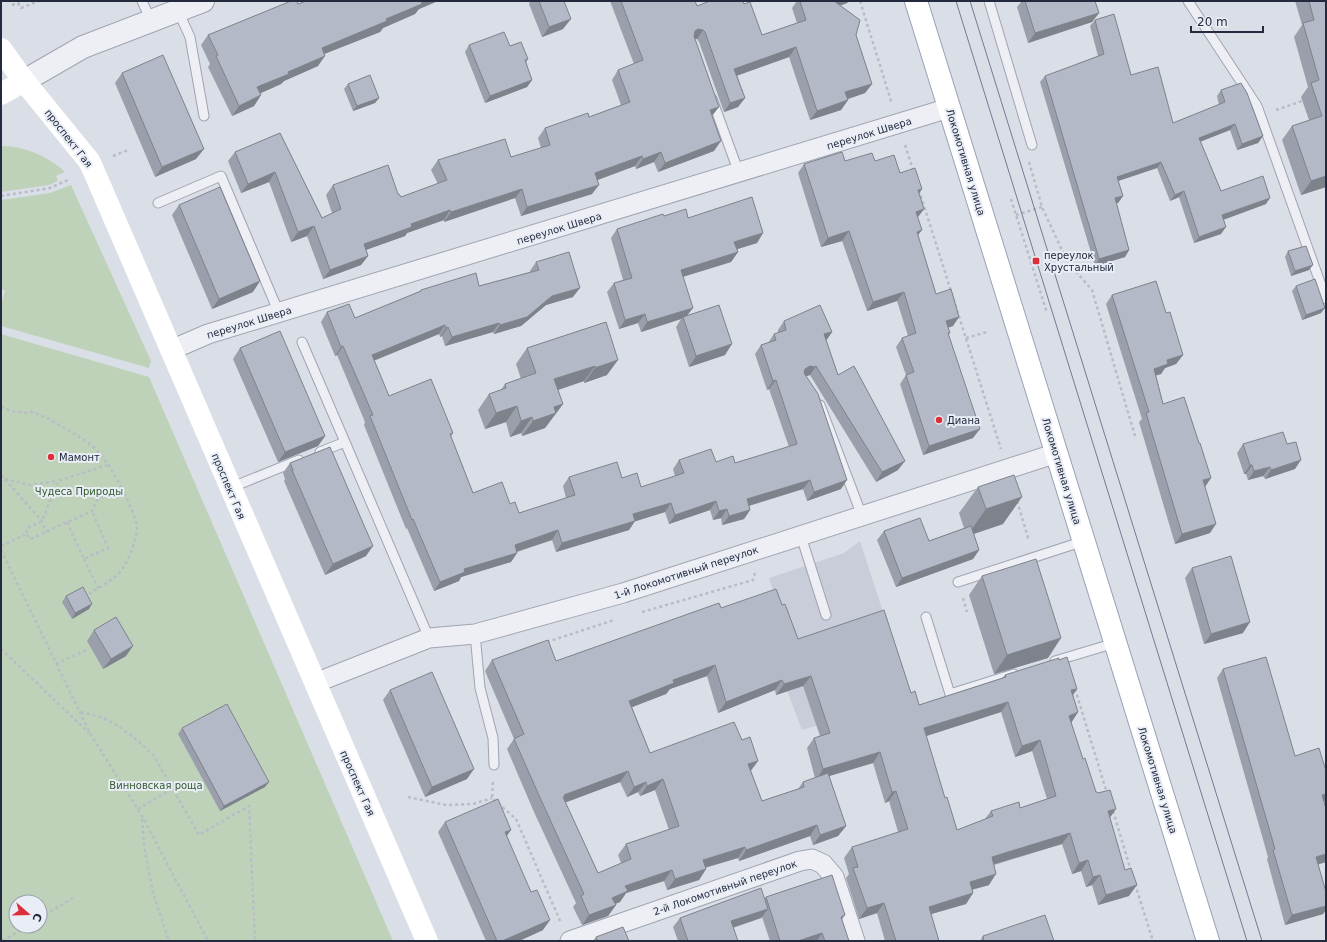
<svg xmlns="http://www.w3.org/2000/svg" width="1327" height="942" font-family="'DejaVu Sans',sans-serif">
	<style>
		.built { fill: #c8cdd9 }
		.green { fill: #bed2ba; fill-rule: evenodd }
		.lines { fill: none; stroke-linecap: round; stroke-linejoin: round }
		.service-casing { stroke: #9fa4b1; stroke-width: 11 }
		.minor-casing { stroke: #9fa4b1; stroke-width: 21 }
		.tertiary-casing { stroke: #9fa4b1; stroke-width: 24 }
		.primary-casing { stroke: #98a1b4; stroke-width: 24 }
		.path { stroke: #b8bcc5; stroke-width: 2.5; stroke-dasharray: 3 3; stroke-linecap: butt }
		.service { stroke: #edeff5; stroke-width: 9 }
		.minor { stroke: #edeff5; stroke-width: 19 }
		.tertiary { stroke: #edeff5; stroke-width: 22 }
		.secondary { stroke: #fff; stroke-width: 22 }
		.primary { stroke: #fff; stroke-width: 22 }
		.tram { stroke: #727b92; stroke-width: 1 }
		.wall { fill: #9b9fab; fill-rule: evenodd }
		.shaded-wall { fill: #7e828b }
		.building { fill: #b4b9c7; stroke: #7e828b; fill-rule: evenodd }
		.poi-dot { fill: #dc2f3a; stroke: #e9edf5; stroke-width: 1.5 }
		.labels { text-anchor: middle; stroke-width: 4; stroke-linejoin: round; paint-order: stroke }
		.street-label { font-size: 10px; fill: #232a3e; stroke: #e9edf5 }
		.poi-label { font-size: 10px; fill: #232a3e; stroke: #e9edf5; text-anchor: start }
		.park-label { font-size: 10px; fill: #335b2f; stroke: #e9edf5 }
	</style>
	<rect width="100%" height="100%" fill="#dadee7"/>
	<path class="built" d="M860 541 911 698 802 730 786 688V632L769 578 844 553Z"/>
	<path class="green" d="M1 146C24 146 48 156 65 172L56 176 58 181 49 185 1 192Z
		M71 185 151 361 149 368 1 326V304L5 291 1 288V200L50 193Z
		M1 334 149 377 393 941H1ZM16 902H40V926H16Z"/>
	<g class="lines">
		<defs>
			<path id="service" d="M142 1 151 21
				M989 1 1032 145
				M1188 1 1257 106 1326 299
				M178 11 190 37 204 116
				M712 99 739 173
				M158 203 221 176 279 313
				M302 342 345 442
				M820 405 862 516
				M320 452 345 442 429 638
				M230 488 299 460
				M801 536 826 615
				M958 582 1084 541
				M926 617 950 694 1014 674
				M475 634 480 688 493 738 494 765
				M1055 661 1115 643"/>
			<path id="minor" d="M171 350 208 334 949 108
				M315 683 429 638 475 634 623 593 1057 453
				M570 941 800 861 812 859 823 864 834 877 855 941"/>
			<path id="tertiary" d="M24 81 83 47 203 1"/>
			<path id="primary" d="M916 1 1208 941"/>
		</defs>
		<use href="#service" class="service-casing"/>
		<use href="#minor" class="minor-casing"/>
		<use href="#tertiary" class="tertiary-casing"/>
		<use href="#primary" class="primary-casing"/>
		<path class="path" d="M860 1 892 104
			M12 5 18 3 21 8 39 1
			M1276 110 1302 101
			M905 145 913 170
			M113 156 128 150
			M1029 162 1042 207 1067 261 1092 290 1135 436
			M919 190 1001 449
			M1 196 50 188 70 179
			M1011 199 1047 313
			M1016 215 1042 207
			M966 338 987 332
			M1 407 11 411 24 413 31 412 38 414 49 419 83 439 95 448 108 464 122 488 98 498 92 511 30 539 27 534
			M1 475 42 521 46 532
			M5 479 30 485 57 481
			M1017 501 1029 541
			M67 522 84 559 108 548 92 511
			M1 546 27 534 26 529 42 521 58 481 107 465
			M1 550 91 735 142 816 208 941
			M84 559 98 588
			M89 594C99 587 112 581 120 572 128 563 138 537 137 526 134 513 127 500 122 488
			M963 598 967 612
			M642 612 753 580 755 573
			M547 642 614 620
			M1 649 89 733
			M56 664 88 649
			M1075 689 1107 793
			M81 712 101 717 117 725 137 740 154 756 199 835 249 806 255 941
			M493 782 492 798 516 819 561 923
			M408 797 446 805 473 804 492 798
			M138 809 172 789
			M1113 811 1131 871
			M142 819 144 846 153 893 169 941
			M1135 884 1153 941
			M40 918 73 898
			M3 941 27 926"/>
		<use href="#service" class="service"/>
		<use href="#minor" class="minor"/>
		<use href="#tertiary" class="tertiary"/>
		<path class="secondary" d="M1 49 24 81 89 161 92 167 427 941
			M1 94 24 81"/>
		<use href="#primary" class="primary"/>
		<path class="tram" d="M956 1 1247 941
			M970 1 1262 941"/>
	</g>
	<path class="wall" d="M306 1H438L419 9 415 14 383 28 380 32 324 54 318 66 284 81 281 84 260 93 261 95 254 106 232 116 208 67 210 64 201 45 208 35 298 4Z
		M530 1H564L563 29 542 37 529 4Z
		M610 1H695L697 6 744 4 762 35 797 23 792 8 797 1H849L847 3 840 6 856 35 872 84 865 93 848 99V100L841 110 810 120 789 57 737 75 745 98 738 107 724 112 699 42 697 39H695L712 116 714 151 658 172 654 162 636 169 635 166 598 180 592 194 521 216 515 198 444 222V220L407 233 405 236 366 250 368 256 361 265 323 279 307 236 291 242 269 182 241 193 228 161 235 152 280 133 322 218 332 213 326 195 333 185 398 194 401 197 438 184 431 170 438 160 511 157 541 148 538 138 545 128 589 117 621 105 612 80 618 70 634 64Z
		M1022 1H1095L1099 13 1092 22 1028 43 1017 7Z
		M1295 1H1326V187L1301 195 1282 140 1292 126 1309 120 1301 97 1308 87 1294 37 1302 25Z
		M1095 20 1131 75 1173 123 1219 105 1217 96 1221 90 1263 136 1258 143 1237 150 1230 130 1200 142 1221 191 1266 204 1223 220 1221 234 1194 243 1179 197 1170 201 1157 168 1118 181 1123 196 1118 203H1116L1129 250 1125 257 1095 266 1040 82 1045 76 1098 56 1090 26Z
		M469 45 510 46 528 59 526 63 532 80 527 87 485 103 465 52Z
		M122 73 196 159 155 177 115 83Z
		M348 84 379 98 375 103 353 111 344 89Z
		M845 161H875L900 173 919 194 924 209 918 217V235L936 294 953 326 948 328 950 333 948 335 973 438 923 455 900 384 906 375 896 347 902 338 908 336 897 301 867 311 842 241 821 247 798 173 804 164Z
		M179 205 253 292 212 309 172 215Z
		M664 216 688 218 763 233 757 243 737 249 738 252 731 262 683 277 688 315 725 355 689 367 676 327 681 319 641 332 638 323 619 329 607 292 614 283 623 280 611 238 617 229Z
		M1288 251 1309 270 1291 276 1285 257Z
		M536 262 573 297 546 305 521 326 494 334 493 332 445 346 442 336 440 337 439 334 374 360 389 396 453 433 451 437 473 493 510 504 519 513 566 498 563 486 569 477 622 478 641 487 675 476 673 469 679 460 716 462 735 463 789 447 769 389 767 390 755 354 761 345 768 343 774 334 778 333V330L784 321 832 332 826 340 838 375 898 470 876 482 810 375 806 376 841 489 807 501 803 489 749 506 750 510 744 519 722 525 721 518 713 520 710 510 669 524 665 512 635 521 629 530 556 552 552 540 517 552V553L511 562 461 577 459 581 434 591 407 528 406 529 364 425 365 422 337 355 335 356 321 322 327 312 355 318 419 292 421 290 479 286 530 272V271Z
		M1296 286 1321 313 1302 320 1292 291Z
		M1112 295 1166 313 1183 355 1176 364 1165 368 1161 374 1156 375 1163 404 1205 487 1210 533 1175 544 1139 422 1142 419 1106 304Z
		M606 322 607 375 584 383V381L558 390 563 404 545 428 522 436 521 433 510 437 506 422 485 429 478 410 489 394 501 390 505 384 521 379 516 364 527 348Z
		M240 348 325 436 318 446 278 462 233 359Z
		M1243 444 1295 469 1265 479 1263 476 1248 480 1246 474H1244L1237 453Z
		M290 463 366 556 325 575 284 481 285 479 283 473Z
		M978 487 1003 524 974 534 979 550 973 559 896 587 877 540 884 531 929 541 964 528 959 513Z
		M1192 568 1243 633 1204 644 1185 578Z
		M982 576 1048 658 994 674 969 595Z
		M66 596 89 609 72 619 62 602Z
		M782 605 798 639 911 693 919 705 1002 678 1005 675 1077 689 1073 695 1078 712 1071 723 1083 759 1096 792 1110 818 1129 896 1098 905 1092 885 1086 887 1081 871 1072 874 1062 844 994 865 989 885 972 890 973 893 966 904 931 914 939 941H885L877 913 859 919 846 878 849 874 844 858 852 847 898 832 889 801 885 803 873 763 829 776 846 826 838 836 813 845 810 836 739 861 738 858 705 868 706 869 699 880 667 890 664 881 626 893 620 902 615 904 616 905 608 916 582 925 573 907 576 903 534 812 507 749 514 739 485 671 492 660 556 661 721 608ZM707 676 718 713 775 690 776 695 803 686 820 736 814 738 807 748 815 778 803 782 798 789 762 801 751 771 758 761 742 740 650 753 632 707 666 694 670 689ZM1001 712 1015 757 1032 751 1047 799 1020 808 991 811 985 819 957 830 945 798 926 736ZM620 782 627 797 638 792 640 796 655 790 669 830 626 844 618 855 621 863 598 873 565 802Z
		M94 630 126 656 103 669 87 641Z
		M1223 669 1295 756 1324 802 1326 809V862L1318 864 1326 892V910L1323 914 1285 925 1267 859 1268 857 1217 678Z
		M390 690 467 779 425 797 383 700Z
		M182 728 265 787 220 811 178 734Z
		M445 822 506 836 543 930 519 941H486L438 832Z
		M766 897 845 915 842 920 849 941H770L762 917 761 918 733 928 738 941H678L673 927 680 918 764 899Z
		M983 936 1054 941H980Z
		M596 937 629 941H593Z"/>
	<path class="shaded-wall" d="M421 1H438L419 9 415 14 383 28 380 32 314 58 322 48 386 19Z
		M833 1H849L847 3 826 10Z
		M1099 13 1092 22 1028 43 1035 33Z
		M571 19 563 29 542 37 549 27Z
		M698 29 703 30 697 39 691 38 695 31Z
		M796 47 789 57 728 79 734 69Z
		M325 56 318 66 284 81 281 84 250 98 257 87 288 72Z
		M532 80 527 87 485 103 490 96Z
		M872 84 865 93 839 102 845 92Z
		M261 95 254 106 232 116 239 106Z
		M379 98 375 103 353 111 357 106Z
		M745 98 738 107 724 112 730 103Z
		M848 100 841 110 810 120 817 111Z
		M719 107 712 116 710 110Z
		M1235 124 1230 130 1194 144 1199 138Z
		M1263 136 1258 143 1237 150 1242 144Z
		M721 141 714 151 658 172 665 163Z
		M204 149 196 159 155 177 162 167Z
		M661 152 654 162 636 169 643 159Z
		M642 156 635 166 589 183 595 173Z
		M1161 162 1157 168 1112 183 1117 177Z
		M275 172 269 182 241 193 248 184Z
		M1326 176V187L1301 195 1311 181Z
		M599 185 592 194 521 216 527 207Z
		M522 189 515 198 444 222 451 212Z
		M922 189 916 198 918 190Z
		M1184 191 1179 197 1170 201 1175 195Z
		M1123 196 1118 203 1110 205 1115 198Z
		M1270 198 1266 204 1217 222 1222 215Z
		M924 209 917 218 916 212Z
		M450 210 444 220 407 233 405 236 357 253 364 244 411 224Z
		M314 226 307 236 291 242 298 232Z
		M1226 227 1221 234 1194 243 1199 237Z
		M922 230 915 239 917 232Z
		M849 231 842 241 821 247 828 238Z
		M763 233 757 243 728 252 734 242Z
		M1129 250 1125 257 1095 266 1099 259Z
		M738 252 731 262 675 279 681 270Z
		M368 256 361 265 323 279 330 270Z
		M1313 265 1309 270 1291 276 1295 271Z
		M260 281 253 292 212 309 219 299Z
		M580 288 573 297 546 305 521 326 494 334 500 325 552 296Z
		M904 292 897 301 867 311 873 302Z
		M693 308 686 317H683L681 319 641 332 647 322Z
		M1325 308 1321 313 1302 320 1306 315Z
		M645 314 638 323 619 329 625 320Z
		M959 317 953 326 939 330 946 321Z
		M499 323 493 332 445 346 452 337Z
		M445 325 439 334 366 364 372 355Z
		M448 327 442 336 440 337 446 328Z
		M832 332 826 341 824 334Z
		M732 344 725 355 689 367 696 356Z
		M343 346 337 355 335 356 341 347Z
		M1183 355 1176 364 1165 368 1161 374 1147 378 1154 369 1167 360Z
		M618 360 607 375 584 383 595 368Z
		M595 366 584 381 543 395 554 379Z
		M810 366H816L810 375 807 376 803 375 805 369Z
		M776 380 769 389 767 390 773 381Z
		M563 404 545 428 522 436 533 421 554 407Z
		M517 406 506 422 485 429 496 413Z
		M532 417 521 433 510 437 521 421Z
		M980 429 973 438 923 455 929 446Z
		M325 436 318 446 278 462 285 452Z
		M1301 460 1295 469 1265 479 1271 470Z
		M905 461 898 470 876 482 882 472Z
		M1250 465H1252L1246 474H1244Z
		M1270 467 1263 476 1248 480 1254 471Z
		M1211 478 1205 487 1203 480Z
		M810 480 803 489 741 508 747 499Z
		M847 480 841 489 807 501 814 492Z
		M1022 497 1003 524 967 536 986 509Z
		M716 501 710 510 669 524 675 515Z
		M671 503 665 512 627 524 633 514Z
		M727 509 721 518 713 520 719 511Z
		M750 510 744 519 722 525 729 516Z
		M635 521 629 530 556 552 562 543Z
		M1216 524 1210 533 1175 544 1182 534Z
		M558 530 552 540 509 554 515 545Z
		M373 546 366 556 325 575 333 564Z
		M979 550 973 559 896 587 902 578Z
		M517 553 511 562 461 577 459 581 434 591 440 582 464 569Z
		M92 604 89 609 72 619 75 613Z
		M1250 622 1243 633 1204 644 1211 634Z
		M1061 638 1048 658 994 674 1007 655Z
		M133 646 126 656 103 669 111 659Z
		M715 665 707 676 670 689 666 694 622 711 629 701 673 680Z
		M811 676 803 686 776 695 784 684Z
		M782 680 775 690 718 713 726 702Z
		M1077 689 1070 699 1071 690Z
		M1008 702 1001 712 917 739 924 728Z
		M1078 712 1071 723 1069 716Z
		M1040 740 1032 751 1015 757 1022 746Z
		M880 752 873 763 816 780 823 769Z
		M758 761 750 771 748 764Z
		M474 769 467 779 425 797 432 787Z
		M628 771 620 782 559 805 564 795Z
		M663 779 655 790 640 796 647 786Z
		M269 782 265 787 220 811 224 806Z
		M646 782 638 792 627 797 634 787Z
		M896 791 889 801 885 803 892 792Z
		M1326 794V801L1315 804 1322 795Z
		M1116 809 1109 819 1108 811Z
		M817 825 810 836 739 861 746 850Z
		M846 826 838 836 813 845 820 835Z
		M511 830 504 840 505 832Z
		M1070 833 1062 844 984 867 992 857Z
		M745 847 738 858 696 870 703 860Z
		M1326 854V862L1310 867 1316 857Z
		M1088 860 1081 871 1072 874 1079 863Z
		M706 869 699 880 667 890 675 879Z
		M672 870 664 881 626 893 620 902 605 908 612 898 625 886Z
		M996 874 989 885 962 892 970 882Z
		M1100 875 1092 885 1086 887 1093 877Z
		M1137 885 1129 896 1098 905 1106 895Z
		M973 893 966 904 921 917 929 907Z
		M884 903 877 913 859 919 867 908Z
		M616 905 608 916 582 925 589 915Z
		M1326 906V910L1323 914 1285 925 1292 915Z
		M768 909 761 918 725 930 731 921Z
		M550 920 543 930 519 941H502Z
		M822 933 817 941H798Z"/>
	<path class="building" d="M291 1H297L298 4 306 1H421L422 4 386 19 387 21 322 48 325 56 288 72 289 74 257 87 261 95 239 106 216 56 218 55 208 35Z
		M539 1H564L571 19 549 27Z
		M621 1H695L697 6 710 1H743L744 4 750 2 762 35 806 20 800 1H834L860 20 856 35 872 84 845 92 848 100 817 111 796 47 734 69 745 98 730 103 705 32 703 30 698 29 695 31 694 36 719 107 710 110 721 141 665 163 661 152 643 159 642 156 595 173 599 185 527 207 522 189 451 212 450 210 411 224 412 227 364 244 368 256 330 270 314 226 298 232 275 172 248 184 235 152 280 133 322 218 341 209 333 185 388 165 398 194H399L401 197 447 180 438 160 505 139 511 157 550 145 545 128 588 113 589 117 630 102 618 70 643 60Z
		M1025 1H1095L1099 13 1035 33Z
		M1309 1H1326V176L1311 181 1292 126 1322 116 1311 83 1319 80 1303 23 1314 20Z
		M1114 14 1131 75 1158 67 1173 123 1225 102 1221 90 1241 83 1247 93 1263 136 1242 144 1235 124 1199 138 1221 191 1263 176 1270 198 1222 215 1226 227 1199 237 1184 191 1175 195 1161 162 1117 177 1123 196 1115 198 1129 250 1099 259 1045 76 1104 54 1095 20Z
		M504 32 510 46 521 42 528 59 525 60 532 80 490 96 469 45Z
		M163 55 204 149 162 167 122 73Z
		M370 75 379 98 357 106 348 84Z
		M842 152 845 161 872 153 875 161 894 155 900 173 915 168 922 189 918 190 924 209 916 212 922 230 917 232 936 294 951 289 959 317 946 321 950 333H948L980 429 929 446 906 375 914 372 902 338 916 333 904 292 873 302 849 231 828 238 804 164Z
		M220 187 260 281 219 299 179 205Z
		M752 197 763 233 734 242 738 252 681 270 693 308 647 322 645 314 625 320 614 283 632 278 617 229 663 214 664 216 686 209 688 218Z
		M1306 246 1313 265 1295 271 1288 251Z
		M569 252 580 288 552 296 527 317 500 325 499 323 452 337 448 327 446 328 445 325 372 355 389 396 431 379 453 433 450 434 473 493 502 482 510 504 515 502 519 513 575 495 569 477 617 462 622 478 637 473 641 487 684 473 679 460 711 449 716 462 733 456 735 463 797 444 776 380 773 381 761 345 776 340 774 334 786 330 784 321 820 305 832 332 824 334 838 375 854 366 905 461 882 472 816 366 814 367 810 366 805 369 804 373 818 394 847 480 814 492 810 480 747 499 750 510 729 516 727 509 719 511 716 501 675 515 671 503 633 514 635 521 562 543 558 530 515 545 517 553 464 569 465 572 440 582 413 519 412 520 370 416 373 415 343 346 341 347 327 312 349 304 355 318 421 291V290L476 273 479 286 539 270 536 262Z
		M1315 279 1325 308 1306 315 1296 286Z
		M1156 281 1166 313 1170 312 1183 355 1167 360 1168 364 1154 369 1163 404 1184 397 1199 443H1200L1211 478 1203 480 1216 524 1182 534 1146 413 1149 412 1112 295Z
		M719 305 732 344 696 356 683 317Z
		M606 322 618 360 595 368V366L554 379 563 404 554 407 556 413 533 421 532 417 521 421 517 406 496 413 489 394 506 388 505 384 536 373 527 348Z
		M280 331 325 436 285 452 240 348Z
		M1283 432 1287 444 1296 442 1301 460 1271 470 1270 467 1254 471 1252 465H1250L1243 444Z
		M330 447 373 546 333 564 292 470H293L290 463Z
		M1014 475 1022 497 986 509 978 487Z
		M920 518 929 541 971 526 979 550 902 578 884 531Z
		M1231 556 1250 622 1211 634 1192 568Z
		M1036 559 1061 638 1007 655 982 576Z
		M83 587 92 604 75 613 66 596Z
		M776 589 782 605 785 604 798 639 884 610 911 693 915 691 919 705 1006 677 1005 675 1059 658V660L1067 657 1077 689 1071 690 1078 712 1069 716 1083 759 1085 758 1096 792H1097L1098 793 1110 790 1116 809 1108 811 1125 870 1131 868 1137 885 1106 895 1100 875 1093 877 1088 860 1079 863 1070 833 992 857 996 874 970 882 973 893 929 907 939 941H896L884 903 867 908 853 868 858 867 852 847 908 829 896 791 892 792 880 752 823 769 814 738 830 733 811 676 784 684 782 680 726 702 715 665 673 680 674 683 629 701 650 753 734 722 742 740 750 737 758 761 748 764 762 801 804 787 803 782 828 773 846 826 820 835 817 825 746 850 745 847 703 860 706 869 675 879 672 870 625 886 628 891 612 898 616 905 589 915 581 896 584 894 542 802 514 739 524 734 492 660 548 640 556 661 719 603 721 608ZM1008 702 1022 746 1040 740 1056 796 1020 808 1019 802 991 811 993 816 957 830 947 797 945 798 924 728ZM628 771 634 787 646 782 647 786 663 779 679 826 626 844 631 859 598 873 563 797H565L564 795Z
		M116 617 133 646 111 659 94 630Z
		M1266 657 1295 756 1319 748 1326 771V794L1322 795 1326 809V854L1316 857 1326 892V906L1292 915 1273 850 1275 849 1223 669Z
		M432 672 474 769 432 787 390 690Z
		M227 704 269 782 224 806 182 728Z
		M498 799 511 830 505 832 531 892 537 890 550 920 502 941H497L445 822Z
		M832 875 845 915 841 917 849 941H825L822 933 798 941H780L766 897Z
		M761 888 768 909 731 921 738 941H688L680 918Z
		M1045 915 1054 941H984L983 936Z
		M623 927 629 941H598L596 937Z"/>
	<g class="poi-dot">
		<rect x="1032" y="257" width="8" height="8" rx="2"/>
		<circle cx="939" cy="420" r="4"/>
		<circle cx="51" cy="457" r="4"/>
	</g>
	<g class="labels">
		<g class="street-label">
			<text transform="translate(869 133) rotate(-17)" y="4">переулок Швера</text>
			<text transform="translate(69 138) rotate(52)" y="4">проспект Гая</text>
			<text transform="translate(966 162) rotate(73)" y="4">Локомотивная улица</text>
			<text transform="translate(559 228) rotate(-17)" y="4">переулок Швера</text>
			<text transform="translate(249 322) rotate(-17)" y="4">переулок Швера</text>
			<text transform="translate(1062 471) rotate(73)" y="4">Локомотивная улица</text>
			<text transform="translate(229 486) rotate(67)" y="4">проспект Гая</text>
			<text transform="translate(686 572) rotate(-18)" y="4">1-й Локомотивный переулок</text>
			<text transform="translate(1158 780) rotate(73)" y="4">Локомотивная улица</text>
			<text transform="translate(358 783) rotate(66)" y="4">проспект Гая</text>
			<text transform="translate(725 887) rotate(-19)" y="4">2-й Локомотивный переулок</text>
		</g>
		<g class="poi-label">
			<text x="1044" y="259">переулок<tspan x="1044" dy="12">Хрустальный</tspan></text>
			<text x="947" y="424">Диана</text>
			<text x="59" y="461">Мамонт</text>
		</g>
		<g class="park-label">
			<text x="79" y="495">Чудеса Природы</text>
			<text x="156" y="789">Винновская роща</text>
		</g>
	</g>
	<rect width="1327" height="942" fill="none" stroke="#232a3e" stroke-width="4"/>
	<g transform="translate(28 914) rotate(110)"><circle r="19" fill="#e9edf5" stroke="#9a9fac"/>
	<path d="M0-3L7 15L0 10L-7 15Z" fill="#dc2f3a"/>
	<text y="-6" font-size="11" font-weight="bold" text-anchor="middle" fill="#232a3e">С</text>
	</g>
	<path d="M1191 26v6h72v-6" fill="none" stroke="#232a3e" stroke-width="2"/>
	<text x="1197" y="26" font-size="12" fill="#232a3e" stroke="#e9edf5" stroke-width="3" paint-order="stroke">20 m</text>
</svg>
